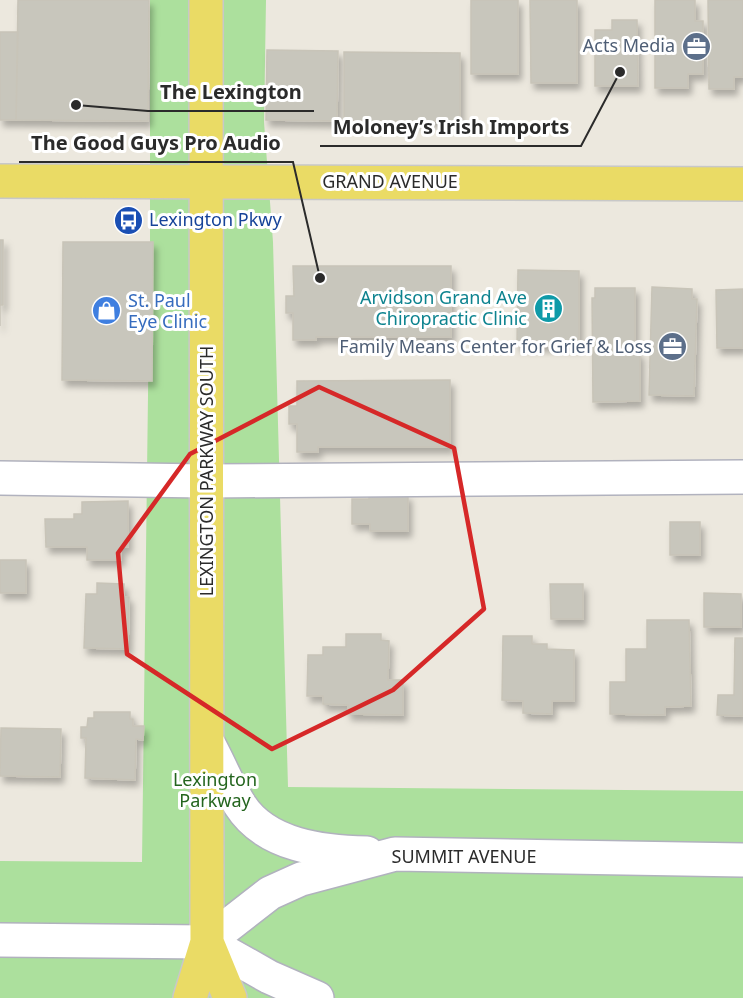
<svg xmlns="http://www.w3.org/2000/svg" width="743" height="998" font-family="'Noto Sans',sans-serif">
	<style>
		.green { fill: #ace09d }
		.building { fill: #c8c6bc; stroke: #c8c4b8; stroke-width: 1.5; filter: url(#shadow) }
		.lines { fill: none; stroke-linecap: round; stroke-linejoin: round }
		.minor-casing { stroke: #b1b2be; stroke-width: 36 }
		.major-casing { stroke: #c8c8c8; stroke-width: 36 }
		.minor { stroke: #fff; stroke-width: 33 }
		.major { stroke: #eadb65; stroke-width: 33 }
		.marked { fill: none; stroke: #d62828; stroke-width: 4.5; stroke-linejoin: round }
		.labels { text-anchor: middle; stroke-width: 6; stroke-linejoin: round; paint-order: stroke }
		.service-label { font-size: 18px; fill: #4e5e75; stroke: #fff; text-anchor: end }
		.street-label { font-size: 18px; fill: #2b2b2b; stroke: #fff }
		.transit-label { font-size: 18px; fill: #164399; stroke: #fff; text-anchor: start }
		.culture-label { font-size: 18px; fill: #0d838f; stroke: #fff; text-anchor: end }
		.shop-label { font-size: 18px; fill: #366cbe; stroke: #fff; text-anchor: start }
		.park-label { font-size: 18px; fill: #24651e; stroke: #fff }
		.leader { fill: none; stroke: #2b2b2b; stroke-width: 2 }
		.callout-dot { fill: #2b2b2b; stroke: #fff; stroke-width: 2 }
		.callout-label { font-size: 20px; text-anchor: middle; font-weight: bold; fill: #2b2b2b; stroke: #fff; stroke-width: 6; stroke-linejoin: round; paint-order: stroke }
	</style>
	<defs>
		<filter id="shadow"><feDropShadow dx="3.5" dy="6" stdDeviation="3" flood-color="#0004"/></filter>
	</defs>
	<rect width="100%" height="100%" fill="#ece8de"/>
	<path class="green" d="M150 0H266L264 122 273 242 288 787 743 791V998H0V861L142 862 150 240Z"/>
	<path class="building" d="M18 0H149L148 121 16 120Z
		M471 0H518V74H471Z
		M530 0H577V83H531Z
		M655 0H695V21H703V74H688V88H655Z
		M708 0H743V77H734V89H709Z
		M612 20H637L638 86H595V30H612Z
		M0 32H18L16 120H0Z
		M267 50 338 51 337 121 266 120Z
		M344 52 460 53V121H344Z
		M0 240H3V305H0V326Z
		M63 242H153L152 381 62 380Z
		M293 266H451V337H316V340H293V313H286V296H294Z
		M518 270 579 271V346L517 345Z
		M652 287 692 289V299H697L694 396 649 395Z
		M595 288H635V353H640V401L593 402 592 298H595Z
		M743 289V348H717L716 290Z
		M450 380V447H318V452H297V424H289V406H297V381Z
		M369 495H408V531H370V524H352V499H369Z
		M128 501V547H121V560H87V547H46L45 519H74V514H82V502Z
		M670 522H700V555H670Z
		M0 560H26V593H0Z
		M97 583 124 584V597H129L128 649 84 648 86 594H97Z
		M550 584H583V619H551Z
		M704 593 741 594V627H704Z
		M647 620H689L691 706 665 707V715L610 714V682H626V649H647Z
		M346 634H381V640L389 641 388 680H403V715L348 714V705L323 704V696H307L308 655H323V647H346Z
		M503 636H532V644H547V649L574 650V701H552V714L523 713V701L502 700Z
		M735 638H743V716L717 715 718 695H734Z
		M94 712H130V719H133V726H144L143 740 136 739 135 780 85 778 86 738H81V727H87L88 718H94Z
		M1 728 61 729 60 777 0 776Z"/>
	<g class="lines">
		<defs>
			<path id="minor" d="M0 478 206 481 743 477
				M208 743C219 763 228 786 240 805 266 846 323 852 367 853
				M0 940 207 942 269 977 317 998
				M207 942 270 893 301 879 395 854 743 860"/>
			<path id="major" d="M0 181 743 184
				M207 942 230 998
				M190 998 207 942 206 0"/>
		</defs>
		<use href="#minor" class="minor-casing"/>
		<use href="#major" class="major-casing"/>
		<use href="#minor" class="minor"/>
		<use href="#major" class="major"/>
	</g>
	<path class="marked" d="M319 387 454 448 484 609 393 690 272 749 127 654 118 553 190 454Z"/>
	<defs>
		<symbol id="office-disc" viewBox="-11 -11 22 22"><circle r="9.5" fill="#5c6f8a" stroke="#fff"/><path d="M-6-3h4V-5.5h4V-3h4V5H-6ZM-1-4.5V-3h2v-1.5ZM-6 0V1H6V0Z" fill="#fff"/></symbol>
		<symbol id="bus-disc" viewBox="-11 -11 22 22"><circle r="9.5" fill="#1a4fb4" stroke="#fff"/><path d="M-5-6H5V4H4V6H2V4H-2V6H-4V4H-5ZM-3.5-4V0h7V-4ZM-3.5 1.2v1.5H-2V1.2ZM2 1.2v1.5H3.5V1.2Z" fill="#fff"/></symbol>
		<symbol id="building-disc" viewBox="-11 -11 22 22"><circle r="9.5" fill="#0f9aa8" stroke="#fff"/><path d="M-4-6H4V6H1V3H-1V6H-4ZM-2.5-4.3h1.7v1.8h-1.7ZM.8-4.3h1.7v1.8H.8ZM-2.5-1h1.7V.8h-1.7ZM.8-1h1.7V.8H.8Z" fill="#fff"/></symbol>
		<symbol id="shop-disc" viewBox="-11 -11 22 22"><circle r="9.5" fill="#3f7fe0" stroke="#fff"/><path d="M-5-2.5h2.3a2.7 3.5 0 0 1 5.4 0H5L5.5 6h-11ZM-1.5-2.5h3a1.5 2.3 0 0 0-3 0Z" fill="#fff"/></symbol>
	</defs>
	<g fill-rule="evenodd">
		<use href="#office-disc" x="680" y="30" width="33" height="33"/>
		<use href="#bus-disc" x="112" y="204" width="33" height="33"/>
		<use href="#building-disc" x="532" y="292" width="33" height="33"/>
		<use href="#shop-disc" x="90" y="294" width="33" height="33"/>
		<use href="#office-disc" x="656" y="330" width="33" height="33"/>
	</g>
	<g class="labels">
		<g class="service-label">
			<text x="675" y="52">Acts Media</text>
			<text x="652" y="353">Family Means Center for Grief &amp; Loss</text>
		</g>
		<g class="street-label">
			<text x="390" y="188">GRAND AVENUE</text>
			<text transform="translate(207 471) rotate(-90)" y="6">LEXINGTON PARKWAY SOUTH</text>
			<text x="464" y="863">SUMMIT AVENUE</text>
		</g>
		<g class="transit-label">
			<text x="149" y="226">Lexington Pkwy</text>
		</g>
		<g class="culture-label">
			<text x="527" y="304">Arvidson Grand Ave<tspan x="527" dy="21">Chiropractic Clinic</tspan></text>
		</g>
		<g class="shop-label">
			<text x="128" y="307">St. Paul<tspan x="128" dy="21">Eye Clinic</tspan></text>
		</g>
		<g class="park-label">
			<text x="215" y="786">Lexington<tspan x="215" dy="21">Parkway</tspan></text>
		</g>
	</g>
	<path class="leader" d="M76 105L148 111H314M620 72L581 146H320M320 278L293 162H19"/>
	<g class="callout-dot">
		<circle cx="76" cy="105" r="6"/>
		<circle cx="620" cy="72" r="6"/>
		<circle cx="320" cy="278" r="6"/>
	</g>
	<g class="callout-label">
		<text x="231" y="99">The Lexington</text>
		<text x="451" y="134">Moloney’s Irish Imports</text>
		<text x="156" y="150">The Good Guys Pro Audio</text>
	</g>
</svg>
